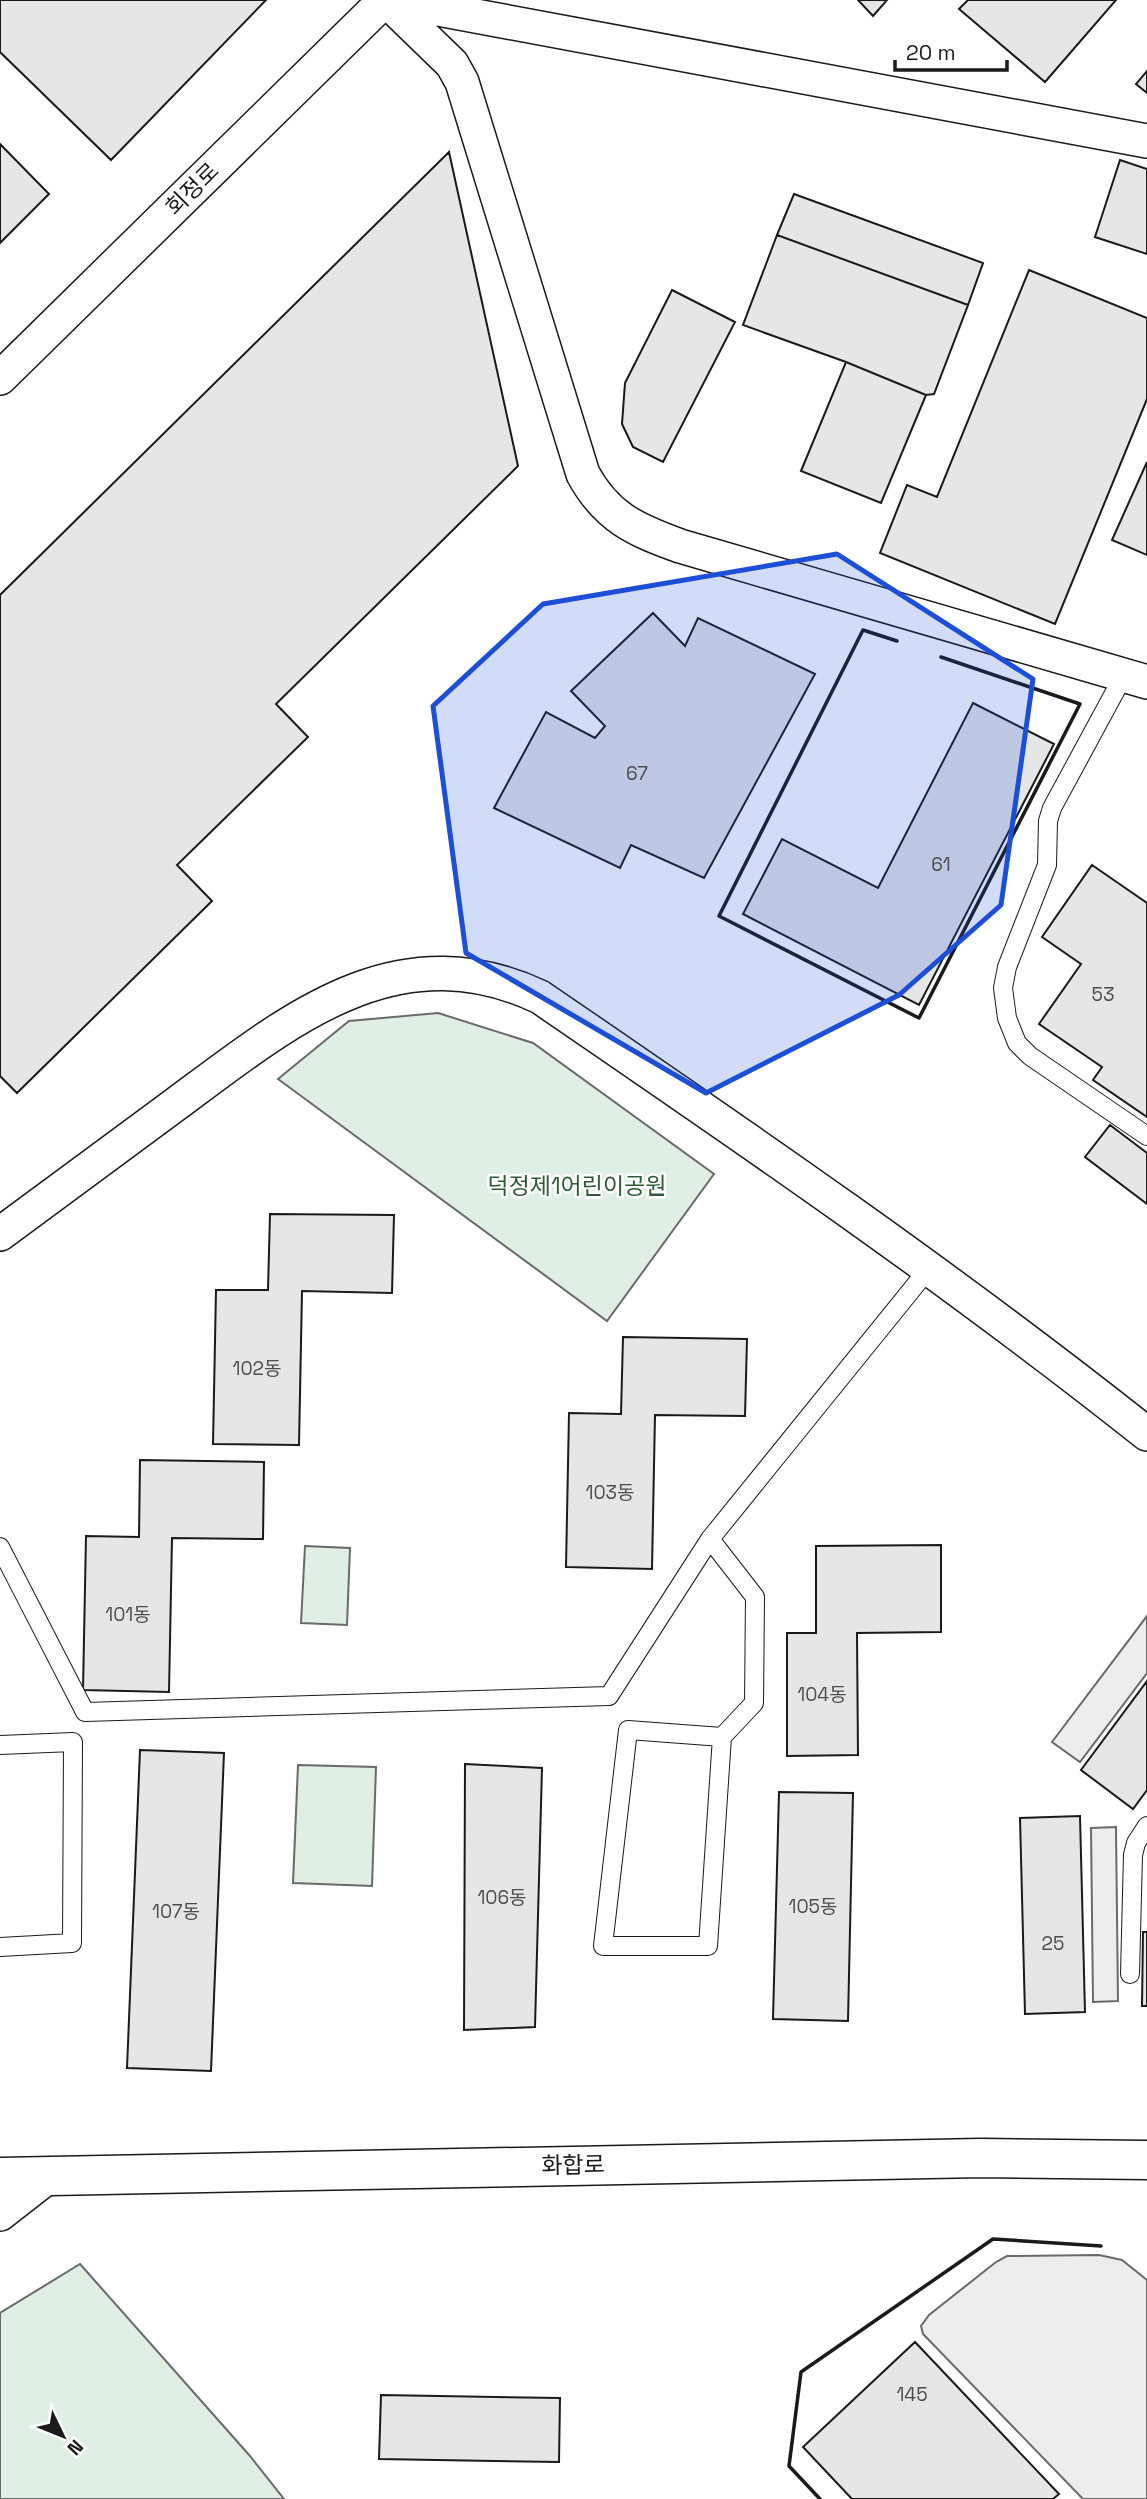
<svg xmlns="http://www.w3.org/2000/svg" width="1147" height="2499" font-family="'Space Grotesk','Noto Sans KR',sans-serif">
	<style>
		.green { fill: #e0efe3; stroke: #6a6a6a; stroke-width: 2 }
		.parking { fill: #ededed; stroke: #6a6a6a; stroke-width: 2 }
		.building { fill: #e6e6e6; stroke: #1a1a1a; stroke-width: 2 }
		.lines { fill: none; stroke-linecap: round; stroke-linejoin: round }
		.service-casing { stroke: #1a1a1a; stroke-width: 20 }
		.minor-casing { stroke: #1a1a1a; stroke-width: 36 }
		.secondary-casing { stroke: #1a1a1a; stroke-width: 41 }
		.service { stroke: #fff; stroke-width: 18 }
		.minor { stroke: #fff; stroke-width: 33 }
		.secondary { stroke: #fff; stroke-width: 38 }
		.wall { stroke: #1a1a1a; stroke-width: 3.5 }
		.marked { fill: #1d4ed8; fill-opacity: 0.2; stroke: #1d4ed8; stroke-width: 5; stroke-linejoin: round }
		.labels { text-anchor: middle; stroke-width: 5; stroke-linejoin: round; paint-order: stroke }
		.number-label { font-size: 19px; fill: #4d4d4d }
		.street-label { font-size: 23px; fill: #1a1a1a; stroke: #fff }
		.park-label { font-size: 23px; fill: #2b5a34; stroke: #fff }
	</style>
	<rect width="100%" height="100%" fill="#fff"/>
	<path class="green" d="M438 1013 533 1043 714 1174 607 1321 278 1079 349 1021Z
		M305 1546 350 1548 347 1625 301 1623Z
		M298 1765 376 1767 372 1886 293 1883Z
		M80 2264 250 2456 284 2499H0V2313Z"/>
	<path class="parking" d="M1147 1616V1673L1080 1762 1052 1742Z
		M1116 1827 1118 2001 1093 2002 1091 1828Z
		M1099 2255 1122 2260 1147 2280V2499H1083L923 2334 921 2326 929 2315 996 2262 1007 2256Z"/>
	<path class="building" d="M0 0H266L111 160 0 52Z
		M858 0H887L873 16Z
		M968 0H1116L1045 82 959 9Z
		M1147 71V93L1136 84Z
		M0 144 49 194 0 243Z
		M449 152 518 466 276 704 308 737 177 865 212 901 17 1093 0 1076V595Z
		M1120 160 1147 169V254L1095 237Z
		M794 194 983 263 968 305 777 235Z
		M777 235 968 305 934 394 926 395 846 362 743 325Z
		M1029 270 1147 318V399L1055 624 880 553 907 485 937 497Z
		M672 290 735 322 663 462 633 447 622 424 625 383Z
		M846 362 926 395 881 503 801 471Z
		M1147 462V555L1112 540Z
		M653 613 685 646 698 618 815 674 704 878 631 845 620 868 494 808 546 712 595 738 605 726 571 691Z
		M973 703 1054 744 919 1005 743 914 782 839 878 888Z
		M1092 865 1147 903V1117L1093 1080 1102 1067 1039 1024 1081 964 1042 937Z
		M1110 1125 1147 1153V1204L1085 1157Z
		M270 1214 394 1215 392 1293 302 1291 299 1445 213 1444 216 1290H268Z
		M623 1337 747 1339 745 1416 655 1415 652 1569 566 1567 569 1413 621 1414Z
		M140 1460 264 1462 263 1539 172 1538 169 1692 83 1690 86 1536 139 1537Z
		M941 1545V1632L857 1633 858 1755 787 1756V1633H816V1546Z
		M1147 1681V1790L1133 1809 1081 1770Z
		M140 1750 224 1753 211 2071 127 2068Z
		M465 1764 542 1768 535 2027 464 2030Z
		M779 1792 853 1793 848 2021 773 2019Z
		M1080 1816 1085 2012 1025 2014 1020 1818Z
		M1143 1932H1147V2006H1142Z
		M915 2342 1059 2494 1053 2499H852L803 2447Z
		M381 2395 560 2398 559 2462 379 2459Z"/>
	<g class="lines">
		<defs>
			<path id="service" d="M1124 675 1052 808 1048 821 1047 865 1007 967 1003 988 1007 1018 1017 1043 1030 1056 1147 1136
				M710 1539 755 1597 754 1703 722 1737 708 1946H603L628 1730 722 1737
				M0 1547 85 1712 609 1696 710 1539 930 1267
				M0 1745 73 1742 72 1943 0 1947
				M1130 1974 1133 1855 1136 1843 1147 1826"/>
			<path id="minor" d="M386 0 452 64 462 82 583 474C607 518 636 530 680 546L1147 682
				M390 0 1147 141
				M0 378 385 0
				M0 1234C59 1191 117 1147 176 1104 287 1022 395 929 540 997 746 1138 952 1279 1147 1434
				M0 2214 50 2175"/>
			<path id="secondary" d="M0 2177 981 2158 1147 2160"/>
		</defs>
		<use href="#service" class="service-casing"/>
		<use href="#minor" class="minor-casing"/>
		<use href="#secondary" class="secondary-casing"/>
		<use href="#service" class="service"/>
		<use href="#minor" class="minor"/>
		<use href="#secondary" class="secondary"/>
		<path class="wall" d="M897 641 863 630 719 916 919 1018 1080 704 941 657
			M820 2499 789 2466 801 2372 993 2239 1101 2246"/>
	</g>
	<path class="marked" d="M837 554 1033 679 1001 905 899 995 706 1093 466 953 433 706 543 604Z"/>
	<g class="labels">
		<g class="number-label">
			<text x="637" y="780">67</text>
			<text x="941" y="871">61</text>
			<text x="1103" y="1001">53</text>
			<text x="257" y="1375">102동</text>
			<text x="610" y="1499">103동</text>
			<text x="128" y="1621">101동</text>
			<text x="822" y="1701">104동</text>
			<text x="502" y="1904">106동</text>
			<text x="813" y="1913">105동</text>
			<text x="176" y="1918">107동</text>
			<text x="1053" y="1950">25</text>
			<text x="912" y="2401">145</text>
		</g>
		<g class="street-label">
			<text transform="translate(192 189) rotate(-45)" y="8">회정로</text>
			<text transform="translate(573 2165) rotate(-1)" y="8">화합로</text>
		</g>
		<g class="park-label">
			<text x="577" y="1194">덕정제1어린이공원</text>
		</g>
	</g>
	<g transform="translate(63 2436) rotate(133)" stroke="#ffffff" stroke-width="5" paint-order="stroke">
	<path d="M0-5L12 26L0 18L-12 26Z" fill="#1a1a1a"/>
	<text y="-10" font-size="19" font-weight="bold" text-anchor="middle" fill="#1a1a1a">N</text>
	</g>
	<path d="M895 60v10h112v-10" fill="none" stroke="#1a1a1a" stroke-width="3.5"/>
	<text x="906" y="60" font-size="21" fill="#1a1a1a" stroke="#ffffff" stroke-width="5" paint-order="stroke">20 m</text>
</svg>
